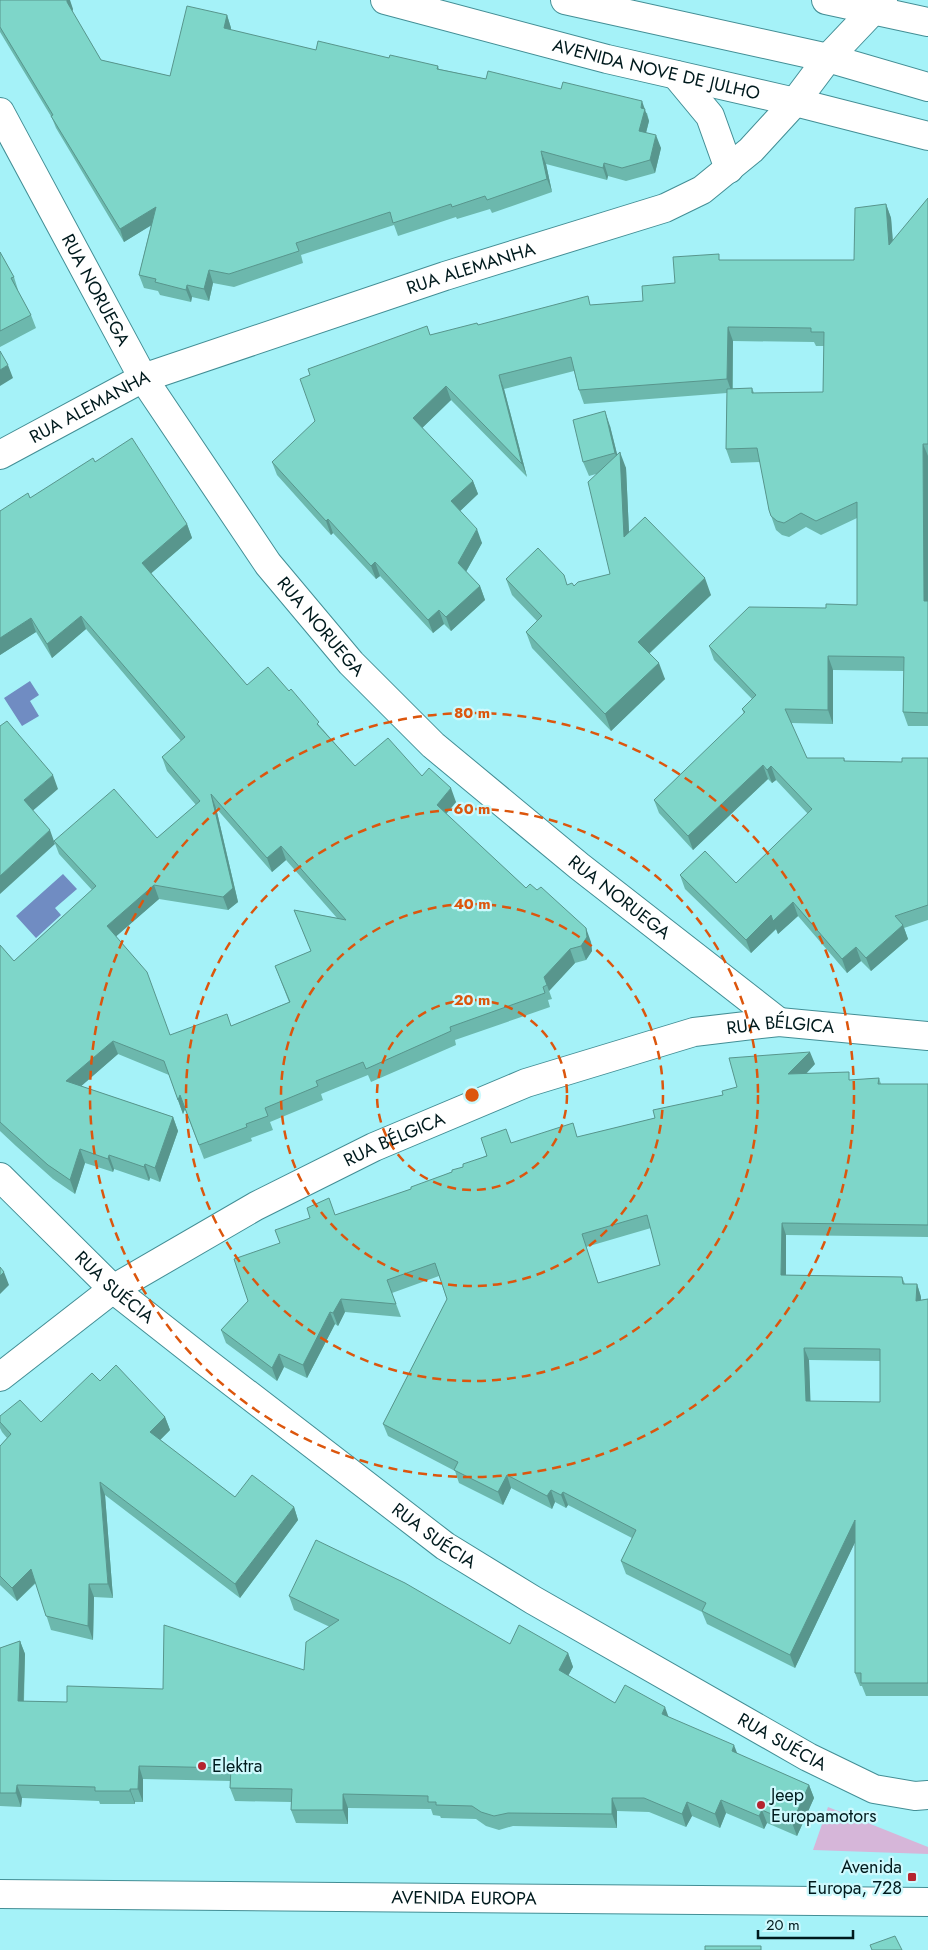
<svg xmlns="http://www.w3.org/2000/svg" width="928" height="1950" font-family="Jost,sans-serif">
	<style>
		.green { fill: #d6b6d9 }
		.water { fill: #708cc2 }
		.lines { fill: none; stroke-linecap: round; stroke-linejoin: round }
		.street-casing { stroke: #438e95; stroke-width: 30 }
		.secondary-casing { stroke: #438e95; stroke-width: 30 }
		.primary-casing { stroke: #438e95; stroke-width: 30 }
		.street { stroke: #fff; stroke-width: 28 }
		.secondary { stroke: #fff; stroke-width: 28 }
		.primary { stroke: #fff; stroke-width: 28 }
		.wall { fill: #6cb8ad; fill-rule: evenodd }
		.shaded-wall { fill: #58968d }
		.building { fill: #7ed6c9; stroke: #58968d; fill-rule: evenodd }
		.ring { fill: none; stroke: #dc560d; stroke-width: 2.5; stroke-dasharray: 9 6 }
		.poi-dot { fill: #b5242f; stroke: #cdf9fd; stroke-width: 2 }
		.labels { text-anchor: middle; stroke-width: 4.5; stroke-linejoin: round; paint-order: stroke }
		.street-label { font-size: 18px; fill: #001a1d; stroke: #cdf9fd }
		.poi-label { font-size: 18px; fill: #001a1d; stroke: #cdf9fd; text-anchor: start }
		.centre { fill: #dc560d; stroke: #cdf9fd; stroke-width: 2.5 }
		.ring-label { font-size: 15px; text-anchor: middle; font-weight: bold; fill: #dc560d; stroke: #cdf9fd; stroke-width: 4.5; stroke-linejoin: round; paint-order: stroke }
	</style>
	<rect width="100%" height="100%" fill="#a5f2f8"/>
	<path class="green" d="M828 1807 928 1847V1854L813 1850Z"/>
	<path class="water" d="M30 681 39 695 30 701 39 716 22 726 4 698Z
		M63 874 77 889 55 908 61 915 36 938 16 916Z"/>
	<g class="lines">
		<defs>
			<g id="street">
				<path id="s1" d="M0 112 143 378 268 564 351 663 433 745 579 866 779 1022"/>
				<path id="s2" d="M0 455 143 378 445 276 665 208 702 190 751 150 795 102 828 58 883 0"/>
				<path id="s3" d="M0 1177 113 1289 202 1359 445 1546 533 1600 808 1757 874 1789 915 1796 928 1795"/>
				<path id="s4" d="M0 1377 113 1289 256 1206 374 1147 526 1083 694 1032 779 1022 928 1036"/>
			</g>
			<g id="secondary">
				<path id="s5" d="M0 1894 928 1902"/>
			</g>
			<g id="primary">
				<path id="s6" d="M385 0 607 59 795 102 928 136"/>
				<path d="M565 0 828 58 928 87"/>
				<path d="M826 0 928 22"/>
				<path d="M676 75 710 116 729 169"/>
			</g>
		</defs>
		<use href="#street" class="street-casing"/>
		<use href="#secondary" class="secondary-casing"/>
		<use href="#primary" class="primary-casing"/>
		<use href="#street" class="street"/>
		<use href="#secondary" class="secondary"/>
		<use href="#primary" class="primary"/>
	</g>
	<path class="wall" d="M0 0 73 9 72 12 101 60 170 76 227 15 231 28V30L316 50 389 58 438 66 439 69 647 113 649 121 646 133 661 148 655 173 626 181 608 176 607 180 546 164 552 192 492 213 490 209 457 219 456 217 398 236 394 225 301 255 303 263 234 287 213 283 209 301 192 297 191 302 160 295 158 291 144 288 139 275 151 225 124 242 56 128 52 118 0 32Z
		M928 198V726H908L903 712 904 671 833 670V724L791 723 807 758H844L845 761 902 762 928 758V920L904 928 908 939 871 971 861 961 847 973 798 916 778 934 776 929 751 953 685 889 680 875 736 883 808 814 776 780 772 783 768 779 693 850 659 813 654 800 744 714 742 709 752 699 714 660 709 646 826 608 857 605V518L821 535 806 527 789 537 782 535 776 530 769 510 760 462 731 463 726 449 727 393 584 404 579 390 574 371 504 389 527 477 451 400 422 428 473 481 478 494 460 511 482 543 466 572 480 586 485 600 451 631 444 624 433 633 380 576 376 579 333 533 331 535 277 475 272 462 430 335 478 325 591 305 643 301 675 283 721 260H854L886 204 891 218 893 241ZM733 341 814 342 816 346H824L823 392 754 393 752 388 733 389Z
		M0 252 14 277 18 290V291L31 315 36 328 0 347Z
		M610 426 617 454 626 468 629 533 711 595 649 654 665 679 611 731 532 648 526 632 537 621 512 595 506 579 574 586 610 574 596 474 589 476 583 462Z
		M95 462 187 524 192 538 151 573 247 685 289 691 355 766 422 776 456 802 446 814 526 888 591 942 592 951 586 960 575 963 549 991 552 999 548 1000 550 1007 455 1040 456 1045 371 1082 368 1075 321 1094 323 1100 270 1122 273 1130 251 1138 252 1141 204 1159 185 1109 183 1114 169 1075 118 1054 81 1086 173 1117 178 1131 160 1182 150 1178 149 1181 114 1169 113 1172 85 1163 75 1194 53 1179 16 1146 0 1131V945L14 961 92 890 59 854 54 841 157 838 196 805 167 771 162 757 181 741 86 629 52 658 36 632 0 655V511L30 498ZM216 808 272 872 286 860 337 918 294 910 311 951 275 966 289 1002 231 1026 170 1035 116 936 159 899 228 910 238 902Z
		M815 1064 806 1074 851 1080 879 1078 881 1084H928V1237L786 1235V1275L902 1277 905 1284H917L921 1297V1300L928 1299V1696H866L862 1686H860L855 1673V1542L795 1668 707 1624 702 1612 626 1574 621 1561 632 1538 568 1505 566 1508 555 1502 552 1509 511 1488 503 1505 459 1483 455 1471 388 1436 383 1424 447 1299 439 1276 392 1293 401 1317 345 1312 338 1326 335 1324 307 1378 284 1367 277 1381 226 1343 221 1330 248 1301 280 1243 335 1215 411 1189 463 1167 511 1143 578 1137 655 1118ZM651 1228 660 1265 598 1283 586 1247ZM809 1360 880 1361V1402H810Z
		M100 1381 165 1417 170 1430 160 1440 235 1497 294 1507 298 1520 240 1598 105 1495 113 1598 94 1597 93 1640 51 1630 36 1583 17 1601 0 1585V1446L7 1438 2 1432 0 1428V1416L41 1422Z
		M289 1596 510 1644 568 1653 573 1667 568 1676 615 1703 669 1717 738 1754 809 1785 814 1798 797 1836 767 1823 764 1829 726 1813 720 1828 692 1816 686 1827 649 1812 617 1811V1828L513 1826 499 1830 486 1826 476 1819 441 1818 440 1816 433 1815 431 1809 348 1808V1824L296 1823 291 1810V1802L235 1801 230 1788V1781L143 1779V1802H135V1804H100L99 1801 22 1798 21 1807 0 1806V1648L20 1641 25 1654 24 1701 67 1702 163 1689 304 1670 330 1627 294 1610Z"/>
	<path class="shaded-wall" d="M67 0H70L73 9 71 15 67 2Z
		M227 15 231 28 228 41 224 28Z
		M642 101 649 121 643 144 639 131 641 108Z
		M656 135 661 148 655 173 650 160Z
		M541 151 546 164 552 192 547 179Z
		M604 163 608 176 607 180 603 168Z
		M886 204 891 218 894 259 889 245Z
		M156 207 160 220 124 242 120 229Z
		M209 270 213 283 209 301 204 289Z
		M187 285 192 297 191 302 186 290Z
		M728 327 733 341 732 393 727 379Z
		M8 365 13 378 0 386V370Z
		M499 375 504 389 527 477 522 464Z
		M446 386 451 400 418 432 413 418Z
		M605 411 610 426 620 466V452L626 468 630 554 624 537 620 466 615 453Z
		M923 444 928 456V611L924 601Z
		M473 481 478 494 456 515 451 501Z
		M328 519 333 533 331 535 326 521Z
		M187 524 192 538 147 577 142 563Z
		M477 529 482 543 463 577 458 563Z
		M375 562 380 576 376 579 371 566Z
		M705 578 711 595 644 658 638 642Z
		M480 586 485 600 451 631 446 617Z
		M439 610 444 624 433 633 428 620Z
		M81 616 86 629 52 658 47 644Z
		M31 618 36 632 0 655V638Z
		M828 656 833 670V724L828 710Z
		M659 663 665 679 611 731 605 714Z
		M763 765 768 779 693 850 688 836Z
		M771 766 776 780 772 783 767 770Z
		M53 775 58 789 29 814 24 800Z
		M451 788 456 802 442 819 437 805Z
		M211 794 216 808 238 902 228 910 223 897Z
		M50 830 55 844 0 894V876Z
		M281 846 286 860 272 872 267 858Z
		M154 885 159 899 112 940 107 926Z
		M793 902 798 916 778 934 773 921Z
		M771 915 776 929 751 953 746 940Z
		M903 925 908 939 871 971 866 958Z
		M586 928 591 942 592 951 586 960 581 946Z
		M856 947 861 961 847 973 842 959Z
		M570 949 575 963 549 991 552 999 544 977Z
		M113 1041 118 1054 71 1095 66 1081Z
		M810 1052 815 1064 793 1087 788 1074Z
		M180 1095 185 1109 183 1114 178 1100Z
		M173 1117 178 1131 160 1182 155 1168Z
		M80 1149 85 1163 75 1194 70 1180Z
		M109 1155 114 1169 113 1172 108 1159Z
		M145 1164 150 1178 149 1181 144 1167Z
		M782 1223 786 1235V1288L781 1275Z
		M4 1272 9 1285 0 1294V1276Z
		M917 1284 921 1297V1314L916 1301Z
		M341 1299 345 1312 338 1326 333 1313Z
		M330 1312 335 1324 307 1378 303 1365Z
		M804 1348 809 1360 811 1414 806 1401Z
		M279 1354 284 1367 277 1381 272 1368Z
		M165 1417 170 1430 155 1445 150 1432Z
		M507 1475 511 1488 503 1505 498 1492Z
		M100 1482 105 1495 113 1598 108 1584Z
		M551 1490 555 1502 552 1509 547 1496Z
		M563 1492 568 1505 566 1508 561 1495Z
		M294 1507 298 1520 240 1598 235 1584Z
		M855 1520 860 1532 795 1668 790 1655Z
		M31 1569 36 1582 17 1601 12 1588Z
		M89 1584 94 1597 93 1640 88 1626Z
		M20 1641 25 1654 23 1715 18 1701Z
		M568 1653 573 1667 564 1683 559 1670Z
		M665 1707 670 1721 662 1714Z
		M734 1745 739 1758 732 1751Z
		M139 1766 143 1779V1802L138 1789Z
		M17 1785 22 1798 21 1807 16 1793Z
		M809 1785 814 1798 797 1836 792 1823Z
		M130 1789 135 1802V1804L130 1791Z
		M343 1794 348 1808V1824L343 1810Z
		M612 1798 617 1811V1828L612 1814Z
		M721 1800 726 1813 720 1828 715 1814Z
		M687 1802 692 1816 686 1827 682 1814Z
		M762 1810 767 1823 764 1829 759 1816Z"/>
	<path class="building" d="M0 0H67V2L101 60 170 76 187 6 227 15 224 28 316 50 318 41 389 58 390 55 438 66 437 69 486 79 488 71 561 89 563 82 642 101 641 108 645 109 639 131 656 135 650 160 622 168 604 163 603 168 541 151 547 179 487 200 485 196 452 207 451 204 393 223 390 212 296 243 299 251 229 274 209 270 204 289 187 285 186 290 155 282 156 279 139 275 156 207 120 229 51 116 53 115 0 27Z
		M928 198V444H923L924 601H928V713L903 712 904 657 828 656V710L785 709 807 758H844V761L902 762V758H928V905L895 916 903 925 866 958 856 947 842 959 793 902 773 921 771 915 746 940 680 875 705 851 736 883 812 809 771 766 767 770 763 765 688 836 654 800 745 712 742 709 756 695 709 646 749 607 826 608V604L857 605V502L816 521 801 513 784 523 777 521 771 516 769 510 757 448 726 449 727 389 752 388V393L823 392 824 332H811V328L728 327 727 379 579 390 571 357 499 375 522 464 446 386 413 418 473 481 451 501 477 529 458 563 480 586 446 617 439 610 428 620 375 562 371 566 328 519 326 521 272 462 315 421 300 379 310 375 308 369 427 326 430 335 477 323 478 325 588 296 590 305 643 301 642 286 675 283 673 257 719 254V260H854L855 208 886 204 889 245Z
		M0 252 14 277 11 278 31 315 0 331Z
		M0 351 8 365 0 370Z
		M605 411 615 453 583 462 573 420Z
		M132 438 187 524 142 563 247 685 268 667 289 691 291 689 319 722 317 724 355 766 388 738 422 776 429 768 451 788 437 805 526 888 530 884 537 890 541 887 586 928 587 937 581 946 570 949 544 977 547 985 543 987 545 993 450 1027 451 1031 366 1069 363 1062 316 1081 318 1086 265 1108 268 1116 246 1124 247 1127 199 1145 180 1095 178 1100 164 1061 113 1041 66 1081 173 1117 155 1168 145 1164 144 1167 109 1155 108 1159 80 1149 70 1180 48 1165 11 1132 0 1122V945L14 961 96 886 54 841 114 789 157 838 200 801 162 757 185 737 81 616 47 644 31 618 0 638V511L28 493 30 498 93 458 95 462ZM211 794 267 858 281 846 346 920 294 910 311 951 275 966 290 1002 231 1026 227 1014 170 1035 147 972 107 926 154 885 223 897 233 888Z
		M620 452 624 537 645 517 705 578 638 642 659 663 605 714 526 632 542 616 506 579 538 548 564 575 567 585 572 583 574 586 578 582 610 574 588 482Z
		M7 721 53 775 24 800 50 830 0 876V726Z
		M810 1052 788 1074 849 1072V1080L879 1078 878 1084H928V1225L782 1223 781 1275 902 1277 903 1284H917L916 1301 928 1299V1683H861V1673H855V1520L790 1655 702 1611 706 1603 621 1561 636 1530 563 1492 561 1495 551 1490 547 1496 507 1475 498 1492 454 1470 458 1462 383 1424 447 1299 435 1263 387 1280 396 1304 341 1299 333 1313 330 1312 303 1365 279 1354 272 1368 221 1330 248 1301 234 1259 280 1243 275 1230 310 1218 307 1208 329 1198 335 1215 411 1189V1187L452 1172V1170L463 1167V1164L487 1156 481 1138 506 1129 511 1143 573 1123 577 1137 655 1118 653 1110 723 1095 722 1091 737 1087 729 1058ZM647 1215 660 1265 598 1283 582 1234ZM804 1348 880 1349V1402L806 1401Z
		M0 1267 4 1272 0 1276Z
		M116 1365 165 1417 150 1432 235 1497 252 1475 294 1507 235 1584 100 1482 108 1584H89L88 1626 46 1616 31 1569 12 1588 0 1576V1446L11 1434 0 1422V1416L20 1400 41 1422 92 1373 100 1381Z
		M316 1540 405 1583 510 1644 519 1625 568 1653 559 1670 615 1703 625 1685 665 1707 662 1714 734 1745 732 1751 809 1785 792 1823 762 1810 759 1816 721 1800 715 1814 687 1802 682 1814 644 1798H612V1814L508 1813 494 1816 481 1812 472 1806 436 1805V1802H428V1796L343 1794V1810H291L292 1789 230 1788 231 1768 139 1766 138 1789H130V1791H95V1787L17 1785 16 1793H0V1648L20 1641 18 1701 67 1702V1686L163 1689 164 1625 304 1670 306 1642 339 1620 289 1596Z
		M895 1936 902 1950H872L870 1945Z
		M705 1946H761V1950H705Z"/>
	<g class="ring">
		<circle cx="472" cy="1095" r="95"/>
		<circle cx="472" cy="1095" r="191"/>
		<circle cx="472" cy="1095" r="286"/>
		<circle cx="472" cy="1095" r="382"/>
	</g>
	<g class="poi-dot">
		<circle cx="202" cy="1766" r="5"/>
		<circle cx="761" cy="1805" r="5"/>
		<rect x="907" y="1872" width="10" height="10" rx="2.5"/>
	</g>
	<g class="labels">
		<g class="street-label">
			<text dy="6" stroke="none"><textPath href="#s6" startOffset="280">AVENIDA NOVE DE JULHO</textPath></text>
			<text dy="6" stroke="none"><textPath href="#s2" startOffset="508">RUA ALEMANHA</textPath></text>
			<text dy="6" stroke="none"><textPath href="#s1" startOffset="202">RUA NORUEGA</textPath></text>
			<text dy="6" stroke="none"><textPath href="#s2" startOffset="102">RUA ALEMANHA</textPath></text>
			<text dy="6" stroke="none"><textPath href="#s1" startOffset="608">RUA NORUEGA</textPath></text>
			<text dy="6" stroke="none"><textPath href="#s1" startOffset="1012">RUA NORUEGA</textPath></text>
			<text dy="6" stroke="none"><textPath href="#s4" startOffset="868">RUA BÉLGICA</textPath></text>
			<text dy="6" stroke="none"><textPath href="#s4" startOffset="462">RUA BÉLGICA</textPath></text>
			<text dy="6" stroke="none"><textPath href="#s3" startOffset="159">RUA SUÉCIA</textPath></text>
			<text dy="6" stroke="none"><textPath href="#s3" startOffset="564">RUA SUÉCIA</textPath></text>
			<text dy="6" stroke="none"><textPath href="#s3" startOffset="969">RUA SUÉCIA</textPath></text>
			<text dy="6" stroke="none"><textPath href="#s5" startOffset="464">AVENIDA EUROPA</textPath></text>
		</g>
		<g class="poi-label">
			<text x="212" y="1772">Elektra</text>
			<text x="771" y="1801">Jeep<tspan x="771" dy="21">Europamotors</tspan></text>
			<text x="902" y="1873" text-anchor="end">Avenida<tspan x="902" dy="21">Europa, 728</tspan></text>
		</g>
	</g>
	<circle cx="472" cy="1095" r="8" class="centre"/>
	<g class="ring-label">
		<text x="472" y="718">80 m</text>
		<text x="472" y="814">60 m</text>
		<text x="472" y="909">40 m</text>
		<text x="472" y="1005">20 m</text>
	</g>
	<path d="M758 1930v8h95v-8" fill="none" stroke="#001a1d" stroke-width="2.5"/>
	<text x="766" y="1930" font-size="15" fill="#001a1d" stroke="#cdf9fd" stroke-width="4" paint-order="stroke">20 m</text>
</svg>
